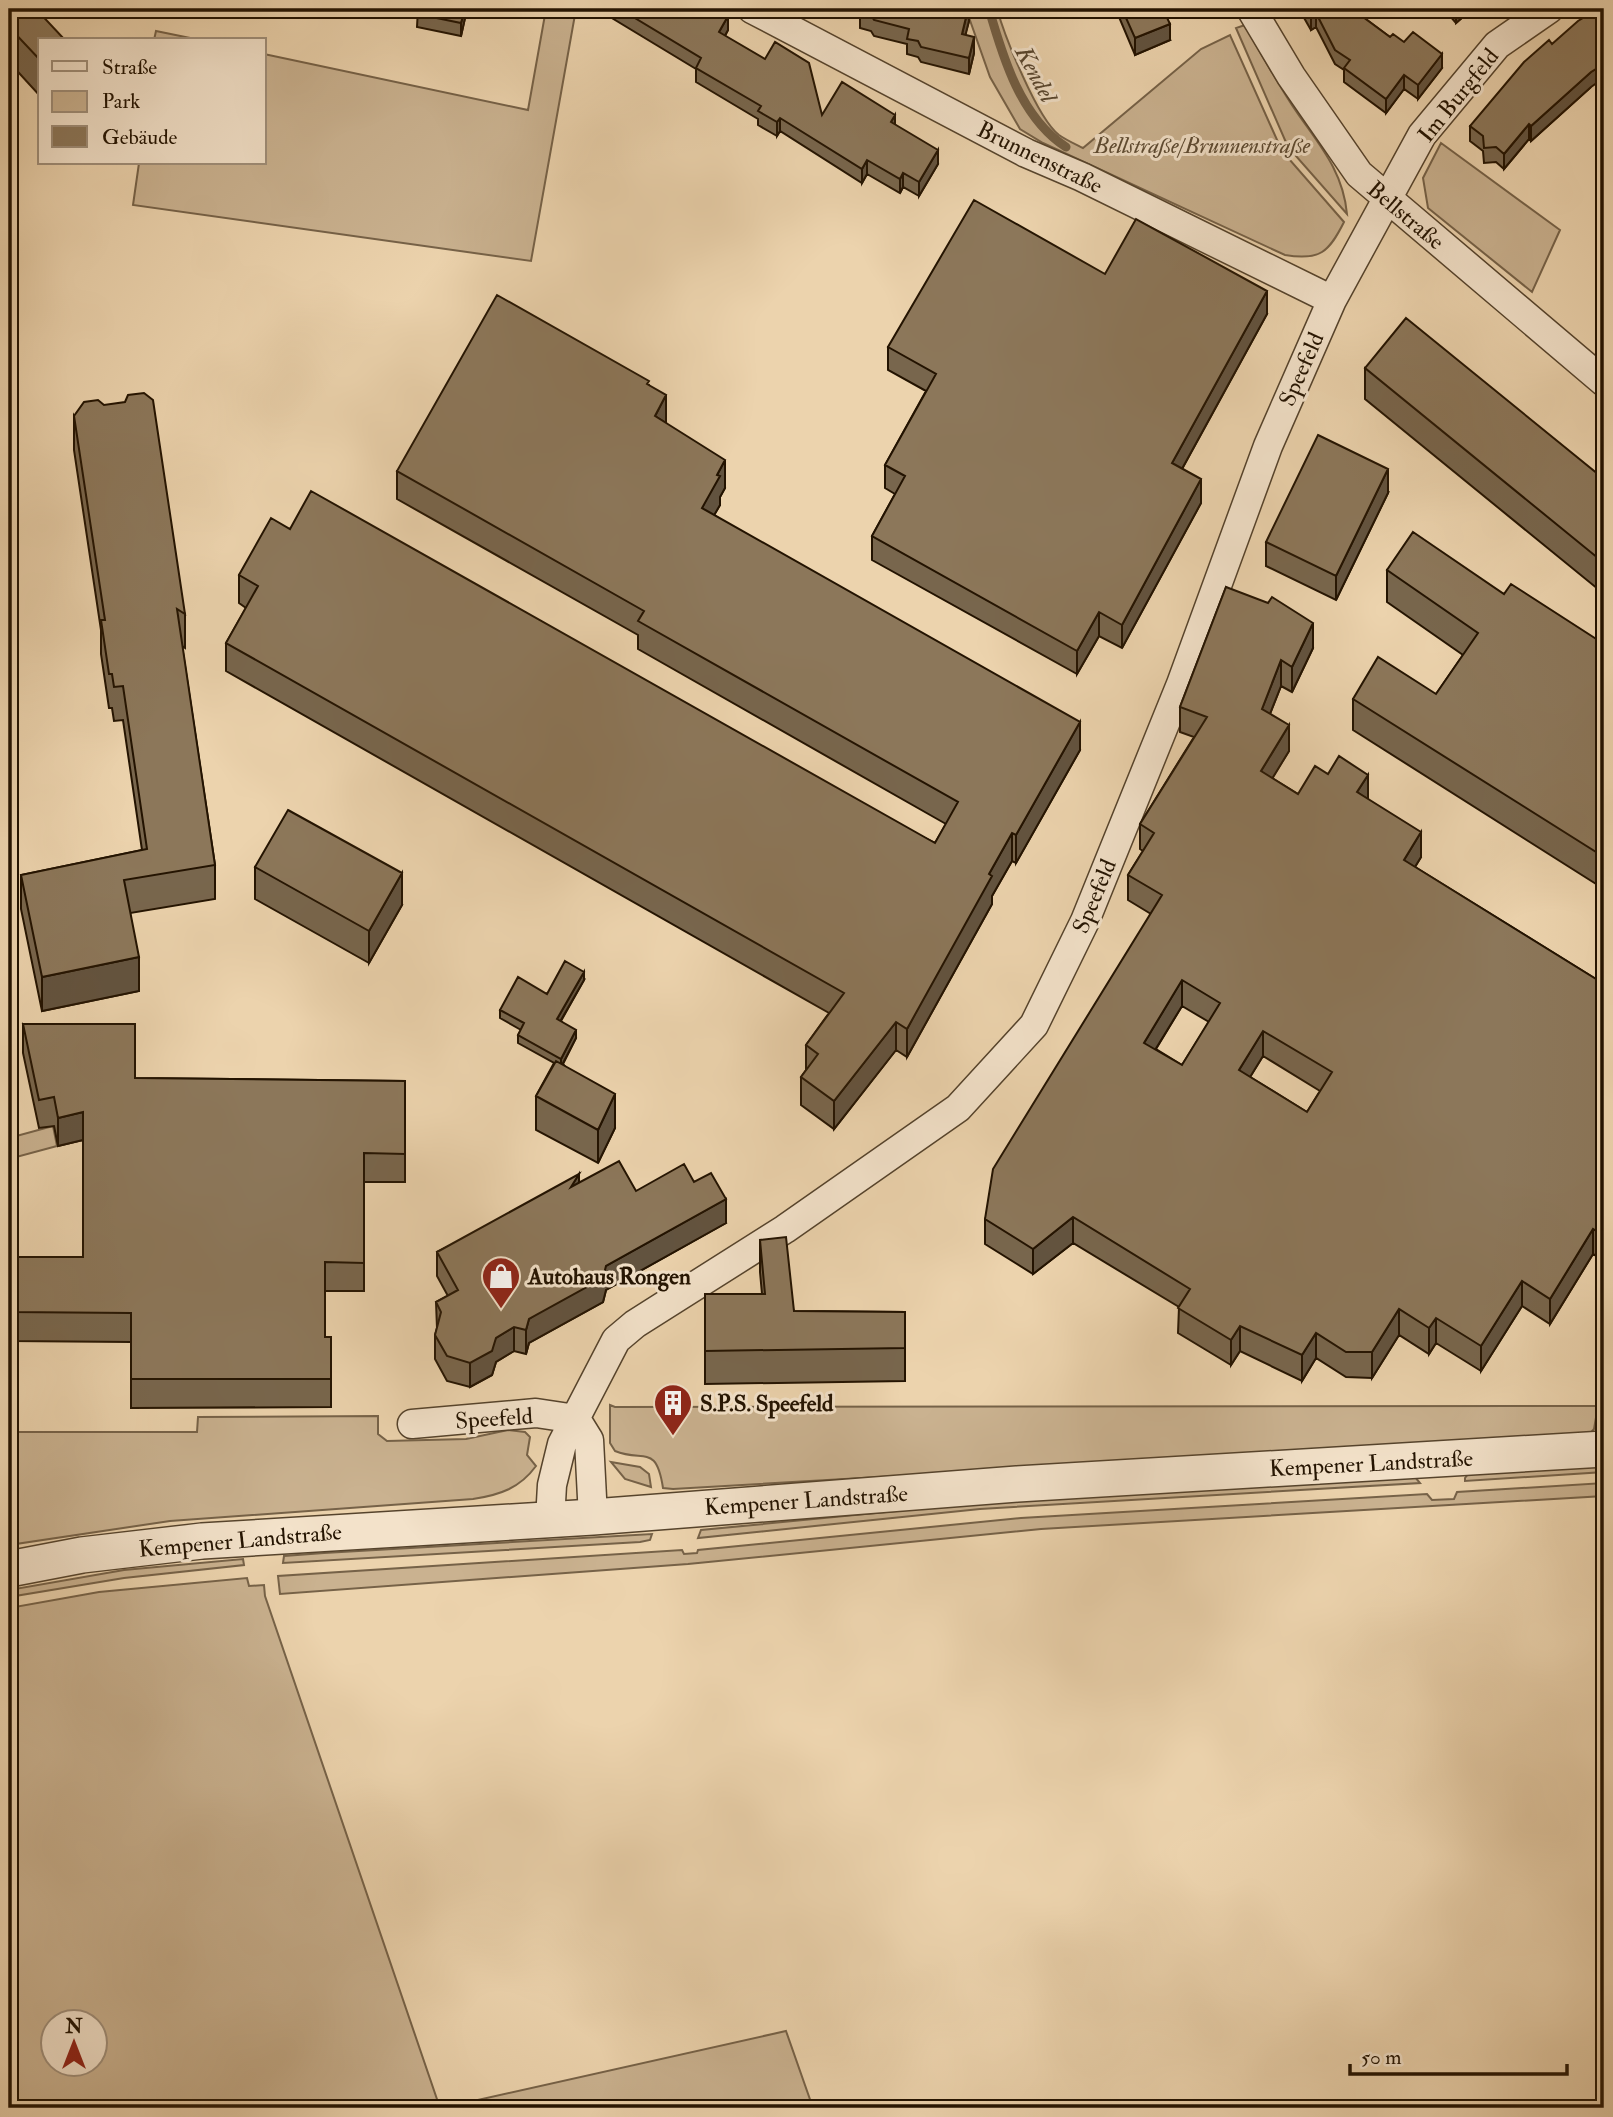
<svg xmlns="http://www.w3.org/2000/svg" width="1613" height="2117" font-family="'IM FELL Double Pica',serif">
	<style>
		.green { fill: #cab290; stroke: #766248; stroke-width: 2; fill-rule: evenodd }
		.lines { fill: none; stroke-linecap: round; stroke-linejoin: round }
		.stream { stroke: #735f45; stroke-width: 9 }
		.minor-casing { stroke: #55432c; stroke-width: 31 }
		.tertiary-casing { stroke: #55432c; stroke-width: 38 }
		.minor { stroke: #f3e2ca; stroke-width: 28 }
		.tertiary { stroke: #f3e2ca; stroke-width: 35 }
		.wall { fill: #78664d; stroke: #231301; stroke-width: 2; fill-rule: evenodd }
		.shaded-wall { fill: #62533f; stroke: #231301; stroke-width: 2 }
		.building { fill: #8c775a; stroke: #231301; stroke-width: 2; fill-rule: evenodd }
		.labels { text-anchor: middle; stroke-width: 6; stroke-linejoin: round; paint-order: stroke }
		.street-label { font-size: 23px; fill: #231301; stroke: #f3e2ca }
		.park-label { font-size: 23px; font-style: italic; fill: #5d4b33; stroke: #f3e2ca }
		.poi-label { font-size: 23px; font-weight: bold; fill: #231301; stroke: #f3e2ca; text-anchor: start }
		.water-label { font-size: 24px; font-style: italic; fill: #58462f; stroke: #f3e2ca }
	</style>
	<rect width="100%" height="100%" fill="#ecd3ad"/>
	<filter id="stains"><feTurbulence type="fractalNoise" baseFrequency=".00286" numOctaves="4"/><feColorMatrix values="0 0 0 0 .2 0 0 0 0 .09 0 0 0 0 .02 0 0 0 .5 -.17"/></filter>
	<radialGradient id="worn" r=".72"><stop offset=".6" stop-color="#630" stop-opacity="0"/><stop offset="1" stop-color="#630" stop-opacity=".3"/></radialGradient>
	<path class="green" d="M546 9H576L531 261 133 205 139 163H264V54L528 110Z
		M966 9H997C1005 37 1037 118 1059 135 1066 140 1075 144 1083 148L1201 49 1230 35 1282 151 1344 222C1329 252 1320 261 1285 255L1043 143 1020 129 990 77Z
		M1245 25C1262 55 1278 85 1298 114 1321 147 1343 172 1347 214L1288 147 1236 28Z
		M156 31 200 40H154Z
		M1441 143 1560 230 1532 292 1428 208 1423 178Z
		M53 1126 57 1146 9 1159V1138Z
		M610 1405 615 1407 1598 1406 1594 1429 1588 1436 673 1489 663 1488C656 1443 644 1463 615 1451L610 1443Z
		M378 1416V1434L387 1441 466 1439 508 1430 525 1432 530 1437 527 1455 536 1466C520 1488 500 1495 473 1499L170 1521 9 1545V1432H197L198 1417Z
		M611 1462 640 1467 649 1474 651 1487 625 1479Z
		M1604 1465V1472L1465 1481V1478L1469 1473Z
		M1415 1477 1420 1483 980 1509 698 1538 701 1530 979 1503Z
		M1604 1483V1496L1041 1529 688 1564 280 1594 278 1576 682 1550 684 1554 697 1553 698 1550 1021 1518 1427 1494 1432 1500 1454 1499 1457 1492Z
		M652 1534 650 1540 640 1542 283 1563 284 1556 324 1553Z
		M243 1559 244 1565 124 1578 9 1597V1590L124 1570Z
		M247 1578 249 1586 264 1585 265 1596 440 2108H9V1608L99 1592ZM52 2022H94V2064H52Z
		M786 2031 813 2108H442Z"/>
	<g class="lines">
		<path class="stream" d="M989 9C1003 58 1021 118 1066 147"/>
		<defs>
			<path id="minor" d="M752 9 1026 153 1082 177 1332 300
				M1251 9 1291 76 1359 174 1604 382
				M576 1419 589 1440 593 1517
				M412 1424 536 1413 576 1419
				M550 1520 552 1485 562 1444 616 1340 635 1324 785 1229 958 1108 1034 1025 1085 921 1181 684 1268 446 1332 300 1422 135 1497 45 1549 9"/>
			<path id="tertiary" d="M9 1569 82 1555 202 1541 593 1517 1017 1484 1604 1449"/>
		</defs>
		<use href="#minor" class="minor-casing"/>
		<use href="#tertiary" class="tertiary-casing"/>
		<use href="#minor" class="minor"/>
		<use href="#tertiary" class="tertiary"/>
	</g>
	<path class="wall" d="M9 9 40 40V96L9 62Z
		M418 9H467L461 36 417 27Z
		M476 9H489L488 12Z
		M521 9H546L545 14Z
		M597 9H717L728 30 725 36 822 115 895 125 938 164 919 196 903 187 900 193 867 174 862 183 780 131 777 136 758 125V119L696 82V69Z
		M827 9H969V21L965 35 974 53 969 74 921 62 918 57 907 54V44L874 36 871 31 860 28V18L827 10Z
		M1119 9H1122L1170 40 1135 55 1119 17Z
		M1299 9H1356L1359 14 1390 37 1442 68 1418 99 1404 89 1386 113 1344 82V70L1335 64 1316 27 1311 30Z
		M1444 9H1472L1456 23Z
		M1591 87 1531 141 1529 139 1504 169 1496 162 1484 163 1483 151 1470 141V126Z
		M1105 274 1267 314 1182 469 1201 503 1122 648 1099 636 1077 674 872 560V536L895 494 885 488V465L926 391 888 370V347Z
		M1365 368 1604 479V594L1365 399Z
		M649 385 666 423 725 488 720 497V505L714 515 1080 750 1016 863 1012 861 992 896V904L907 1057 896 1050 834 1129 801 1105V1077L806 1070V1045L829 1013 226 671V643L246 608 239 603V575L290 529 935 843 946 824 638 649V635L397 499V471Z
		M74 416 185 614V648L182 646 215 865V899L130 913 139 991 42 1011 21 909V875L142 850 123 720 114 721 112 708H109L101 654V630L74 450Z
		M1388 493 1336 600 1266 566V542Z
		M1387 570 1504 594 1604 644V889L1353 730V699L1436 694 1463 655 1387 602Z
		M1226 587 1313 648 1292 692 1281 686 1270 714 1289 751 1272 778 1298 794 1368 799 1421 857 1415 867 1604 984V1261L1593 1254 1550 1324 1522 1306 1481 1371 1436 1343 1429 1354 1399 1335 1372 1378 1346 1377 1316 1358 1302 1381 1240 1351 1231 1365 1178 1333 1179 1307 1073 1243 1033 1274 985 1244V1219L1151 914 1128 900V875L1143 851 1140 849V824L1194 737 1180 732V707ZM1182 1006 1209 1022 1182 1065 1156 1049ZM1263 1056 1320 1091 1307 1112 1250 1077Z
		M255 867 402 905 369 963 255 899Z
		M584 980 561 1021 576 1038 563 1064 615 1128 598 1163 536 1130V1096L554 1063 518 1043V1035L521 1030 500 1018V1010Z
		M23 1024 135 1078 405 1081V1182H364V1291H325V1337H331V1407L131 1408V1342L9 1341V1257H83V1140L58 1146 54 1126 39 1128 23 1053Z
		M694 1182 726 1223 606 1290 603 1302 529 1343 526 1354 514 1351 496 1362 492 1375 470 1387 447 1381 435 1359V1335L437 1328 436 1302 448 1296 437 1276V1252L579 1183 636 1191Z
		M760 1240 794 1311 905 1312V1381L705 1384V1294H762L760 1272Z"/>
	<path class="shaded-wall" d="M465 9H467L461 36V23Z
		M968 9 969 21 962 49V34Z
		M1456 9H1472L1456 23Z
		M1316 13V27L1311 30V16Z
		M728 16V30L719 46V32Z
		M1170 24V40L1135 55V38Z
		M974 37V53L969 74V58Z
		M1442 54V68L1418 99V85Z
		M1604 64V78L1591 87 1531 141V126L1591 72Z
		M1404 75V89L1386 113V99Z
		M895 115V129L891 122Z
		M780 118V131L777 136V122Z
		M1529 124V139L1504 169V154Z
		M938 150V164L919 196V182Z
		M867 160V174L862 183V169Z
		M903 173V187L900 193V179Z
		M1267 291V314L1172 487V463Z
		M666 395V423L655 416Z
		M725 460V488L720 497V505L702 536V508L717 475Z
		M1388 469V493L1336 600V576Z
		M1201 479V503L1122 648V625Z
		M1099 612V636L1077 674V651Z
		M1313 623V648L1292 692V667Z
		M1281 660V686L1262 734V709Z
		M1080 722V750L1016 863V835Z
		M1289 725V751L1261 797V771Z
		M1368 775V800L1357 792Z
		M1421 832V857L1404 885V860Z
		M1012 833V861L992 896V904L907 1057V1029L989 874Z
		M402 873V905L369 963V931Z
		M139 957V991L42 1011V977Z
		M584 972V980L557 1027V1019Z
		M1182 980V1006L1144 1068V1043Z
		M896 1022V1050L834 1129V1101Z
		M576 1030V1038L561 1067V1059Z
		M1263 1031V1056L1239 1095V1070Z
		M615 1094V1128L598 1163V1130Z
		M83 1112V1140L58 1146V1118Z
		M579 1174V1198L571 1187Z
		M726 1199V1223L606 1290 603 1302 529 1343 526 1354V1330L529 1319 606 1266Z
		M1073 1217V1243L1033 1274V1249Z
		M1593 1229V1254L1550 1324V1299Z
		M1522 1281V1306L1481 1371V1346Z
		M1399 1309V1335L1372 1378V1352Z
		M1436 1318V1343L1429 1354V1328Z
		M1240 1326V1351L1231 1365V1340Z
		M514 1327V1351L496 1362 492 1375 470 1387V1363L496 1338Z
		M1316 1333V1358L1302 1381V1355Z"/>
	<path class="building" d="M9 9H36L65 40H40V60L9 27Z
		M418 9H465L461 23 417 14Z
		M620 9H717L728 16 719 32 765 59 775 42 809 63 822 115 842 82 895 115 891 122 938 150 919 182 903 173 900 179 867 160 862 169 780 118 777 122 758 111 761 106 696 68 701 58Z
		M861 9H968L962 34 974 37 969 58 921 47 918 41 907 39 909 29 874 20 871 15 860 12Z
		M1122 9H1163L1170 24 1135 38Z
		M1307 9H1356L1359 14 1390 37 1393 34 1404 42 1413 32 1442 54 1418 85 1404 75 1386 99 1344 68 1350 60 1335 50 1316 13 1311 16Z
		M1598 9H1604V64L1591 72 1531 126 1529 124 1504 154 1496 147 1484 148 1483 136 1470 126 1524 62 1549 40 1552 44 1578 21Z
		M974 200 1105 274 1136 219 1267 291 1172 463 1201 479 1122 625 1099 612 1077 651 872 536 905 476 885 465 936 374 888 347Z
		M497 295 649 381 647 384 666 395 655 416 725 460 717 475 720 476 702 508 1080 722 1016 835 1012 833 989 874 992 876 907 1029 896 1022 834 1101 801 1077 818 1054 806 1045 844 993 226 643 258 586 239 575 271 518 290 529 311 491 935 843 958 802 638 621 644 611 397 471Z
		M1406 318 1604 479V563L1365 368Z
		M144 393 153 400 185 614 177 609 215 865 124 880 139 957 42 977 21 875 147 849 123 686 114 687 112 674H109L101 620H105L74 416 84 402 98 400 104 405 125 402 128 395Z
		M1318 435 1388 469 1336 576 1266 542Z
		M1413 532 1504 594 1511 584 1604 644V857L1353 699 1378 657 1436 694 1478 633 1387 570Z
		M1226 587 1268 603 1272 597 1313 623 1292 667 1281 660 1262 709 1289 725 1261 771 1298 794 1315 766 1328 774 1339 756 1368 775 1357 792 1421 832 1404 860 1604 984V1236L1593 1229 1550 1299 1522 1281 1481 1346 1436 1318 1429 1328 1399 1309 1372 1352H1346L1316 1333 1302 1355 1240 1326 1231 1340 1178 1308 1190 1289 1073 1217 1033 1249 985 1219 993 1169 1162 895 1128 875 1154 833 1140 824 1207 717 1180 707ZM1182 980 1220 1003 1182 1065 1144 1043ZM1263 1031 1332 1072 1307 1112 1239 1070Z
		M288 810 402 873 369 931 255 867Z
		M565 961 584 972 557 1019 576 1030 561 1059 518 1035 524 1023 500 1010 518 977 547 994Z
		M23 1024H135V1078L405 1081V1154L364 1153V1263L325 1262V1337H331V1379H131V1313L9 1312V1257H83V1112L58 1118 54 1097 39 1100Z
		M556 1061 615 1094 598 1130 536 1096Z
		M619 1161 636 1191 684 1164 694 1182 711 1173 726 1199 606 1266 603 1278 529 1319 526 1330 514 1327 496 1338 492 1351 470 1363 447 1356 435 1335 441 1312 436 1302 458 1290 437 1252 579 1174 571 1187Z
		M786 1237 794 1311 905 1312V1348L705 1351V1294H765L760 1240Z"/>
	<defs>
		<symbol id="shop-pin" viewBox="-11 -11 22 30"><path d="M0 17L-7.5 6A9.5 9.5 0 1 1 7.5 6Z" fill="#8f2418" stroke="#f3e2ca"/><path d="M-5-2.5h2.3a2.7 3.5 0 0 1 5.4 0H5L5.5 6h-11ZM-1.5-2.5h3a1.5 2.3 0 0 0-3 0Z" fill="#fff"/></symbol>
		<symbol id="building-pin" viewBox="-11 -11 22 30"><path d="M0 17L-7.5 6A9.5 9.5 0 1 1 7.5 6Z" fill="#8f2418" stroke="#f3e2ca"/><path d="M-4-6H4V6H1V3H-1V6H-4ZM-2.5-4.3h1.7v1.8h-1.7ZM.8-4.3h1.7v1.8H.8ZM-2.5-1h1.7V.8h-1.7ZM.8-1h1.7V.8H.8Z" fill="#fff"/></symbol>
	</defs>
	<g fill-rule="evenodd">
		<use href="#shop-pin" x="479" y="1254" width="44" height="60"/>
		<use href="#building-pin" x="651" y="1381" width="44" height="60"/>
	</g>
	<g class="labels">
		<g class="street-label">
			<text transform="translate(1458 95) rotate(-51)" y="8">Im Burgfeld</text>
			<text transform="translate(1040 157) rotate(26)" y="8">Brunnenstraße</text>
			<text transform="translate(1406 215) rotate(40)" y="8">Bellstraße</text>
			<text transform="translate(1301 369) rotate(-66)" y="8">Speefeld</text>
			<text transform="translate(1094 896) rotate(-67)" y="8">Speefeld</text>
			<text transform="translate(494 1418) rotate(-4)" y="8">Speefeld</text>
			<text transform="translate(1371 1463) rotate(-3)" y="8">Kempener Landstraße</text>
			<text transform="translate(806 1500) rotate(-4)" y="8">Kempener Landstraße</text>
			<text transform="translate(240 1540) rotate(-5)" y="8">Kempener Landstraße</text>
		</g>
		<g class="park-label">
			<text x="1202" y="153">Bellstraße/Brunnenstraße</text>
		</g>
		<g class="poi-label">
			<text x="528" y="1284">Autohaus Rongen</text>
			<text x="700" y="1411">S.P.S. Speefeld</text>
		</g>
		<g class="water-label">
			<text transform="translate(1036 74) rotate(62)" y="8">Kendel</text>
		</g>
	</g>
	<rect width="1613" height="2117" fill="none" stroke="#ecd3ad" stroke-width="35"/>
	<rect x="10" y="10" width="1592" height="2096" fill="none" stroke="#231301" stroke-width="3.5"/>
	<rect x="18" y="18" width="1578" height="2082" fill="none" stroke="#231301" stroke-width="2"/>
	<rect x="38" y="38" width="228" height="126" fill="#f3e2ca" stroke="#a08f7a" stroke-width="2"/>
	<rect x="52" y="61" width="35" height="10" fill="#f3e2ca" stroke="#a08f7a" stroke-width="2"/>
	<text x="102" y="74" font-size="21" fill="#231301">Straße</text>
	<rect x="52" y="91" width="35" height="21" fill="#cab290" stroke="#a08f7a" stroke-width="2"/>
	<text x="102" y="108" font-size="21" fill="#231301">Park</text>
	<rect x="52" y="126" width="35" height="21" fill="#8c775a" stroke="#a08f7a" stroke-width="2"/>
	<text x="102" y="144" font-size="21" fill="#231301">Gebäude</text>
	<g transform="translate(74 2043)"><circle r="33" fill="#f3e2ca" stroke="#a08f7a" stroke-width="2"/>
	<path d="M0-5L12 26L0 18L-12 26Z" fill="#8f2418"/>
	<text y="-10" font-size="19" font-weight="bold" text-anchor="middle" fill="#231301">N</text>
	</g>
	<path d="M1350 2064v10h217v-10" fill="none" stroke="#231301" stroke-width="3.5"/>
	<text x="1361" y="2064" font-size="21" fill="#231301" stroke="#f3e2ca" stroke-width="5" paint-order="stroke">50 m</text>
	<rect width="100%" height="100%" filter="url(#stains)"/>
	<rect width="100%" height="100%" fill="url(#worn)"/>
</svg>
